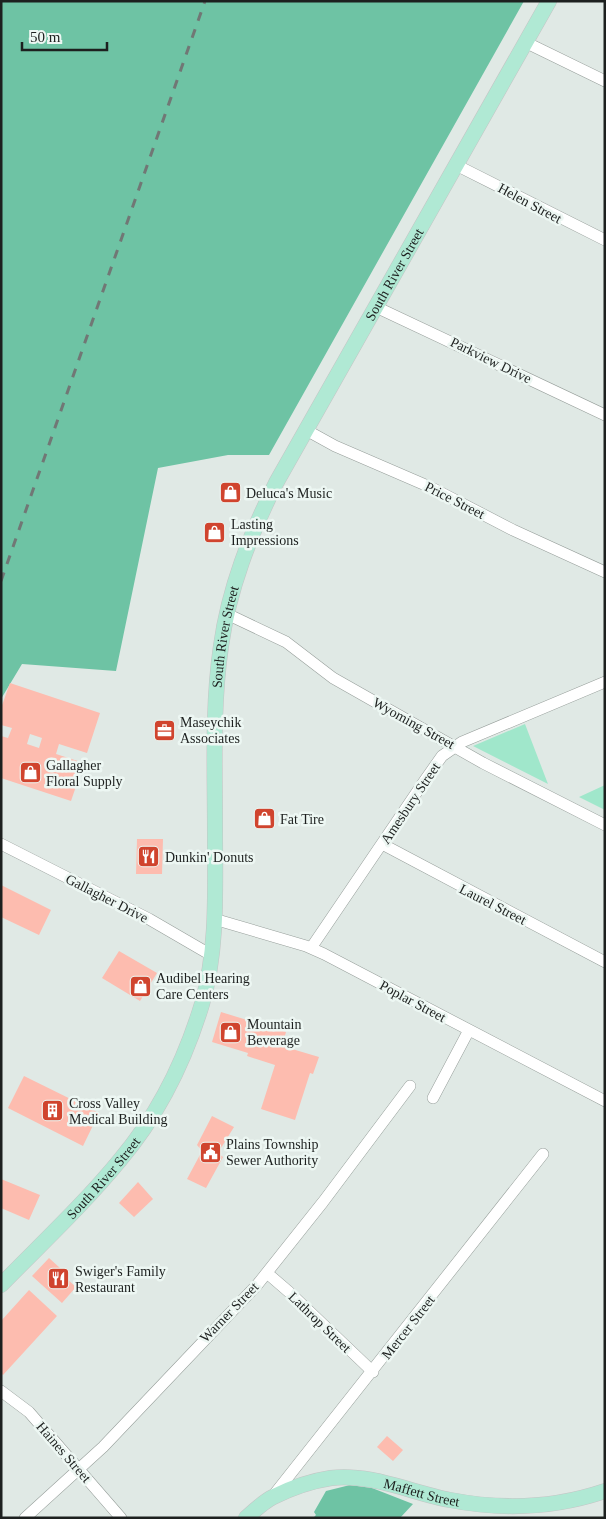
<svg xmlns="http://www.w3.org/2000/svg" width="606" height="1519" font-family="Georgia,serif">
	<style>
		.green { fill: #a0e7cb }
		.forest { fill: #6ec3a4 }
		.building { fill: #fdbcaf; fill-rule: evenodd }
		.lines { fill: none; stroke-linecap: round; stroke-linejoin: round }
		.minor-casing { stroke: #969e9a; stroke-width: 12 }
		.major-casing { stroke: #c4c5c5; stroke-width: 16 }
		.minor { stroke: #fff; stroke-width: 11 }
		.major { stroke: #b0e9d4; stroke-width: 15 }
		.rail { stroke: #717775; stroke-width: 3; stroke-dasharray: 9 9; stroke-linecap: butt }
		.labels { text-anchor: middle; stroke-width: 5; stroke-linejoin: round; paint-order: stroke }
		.street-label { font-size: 14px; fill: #1d201f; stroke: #edf7f3 }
		.poi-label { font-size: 14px; fill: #1d201f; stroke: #edf7f3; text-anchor: start }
	</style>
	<rect width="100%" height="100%" fill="#e0e9e5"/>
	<path class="green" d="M525 724 548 784 473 746Z
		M605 785V810L579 797Z"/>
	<path class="forest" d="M1 1H524L269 455H228L158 468 116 671 22 664 1 699Z
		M350 1485 372 1488 413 1504 400 1518H313L316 1515 314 1512 326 1491Z"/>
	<path class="building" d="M10 683 100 713 87 753 59 744 56 754 84 763 71 801 1 778V736L8 738 12 728 1 725V708ZM30 734 42 738 39 748 27 744Z
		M137 839H163L162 874H136Z
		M1 885 51 910 39 935 1 917Z
		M119 951 157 973 140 1001 102 978Z
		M221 1012 286 1032 282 1046 319 1057 313 1074 310 1073 295 1120 261 1109 275 1065 247 1056 248 1053 212 1042Z
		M24 1076 99 1113 83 1146 8 1108Z
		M212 1116 234 1127 218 1153 223 1157 206 1188 187 1179 202 1151 197 1145Z
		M1 1179 40 1195 29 1220 1 1208Z
		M138 1182 153 1199 134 1217 119 1203Z
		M49 1258 60 1268 57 1270 76 1287 62 1303 32 1276Z
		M29 1290 57 1316 3 1375 1 1373V1321Z
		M387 1436 403 1450 393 1461 377 1447Z"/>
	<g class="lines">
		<defs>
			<path id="minor" d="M525 42 605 81
				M456 165 605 240
				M376 307 605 415
				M306 430 335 446 430 487 513 530 605 572
				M227 614 286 642 333 678 483 763 605 825
				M1 844 149 919 211 955
				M382 844 605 962
				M214 919 306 946 324 954 605 1101
				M311 948 425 780 442 756 462 742 605 682
				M433 1098 469 1030
				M267 1273 289 1292 373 1372
				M1 1391 29 1412 121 1518
				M273 1496 543 1154
				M25 1518 103 1447 257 1285 323 1202 410 1086"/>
			<g id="major">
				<path id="s1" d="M1 1285C41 1244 84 1204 120 1160 158 1115 185 1060 202 1004 218 949 215 889 215 832 215 770 212 707 221 646 229 588 250 535 276 483L549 1"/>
				<path id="s2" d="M246 1518C254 1511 263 1502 273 1497 291 1488 311 1481 331 1478 371 1473 412 1493 450 1500 502 1510 555 1508 605 1491"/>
			</g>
		</defs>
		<use href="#minor" class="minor-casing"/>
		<use href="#major" class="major-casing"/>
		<use href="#minor" class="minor"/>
		<use href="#major" class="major"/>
		<path class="rail" d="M1 581 205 1"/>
	</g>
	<defs>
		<symbol id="shop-square" viewBox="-11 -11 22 22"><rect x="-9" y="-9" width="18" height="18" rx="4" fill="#d0442e" stroke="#edf7f3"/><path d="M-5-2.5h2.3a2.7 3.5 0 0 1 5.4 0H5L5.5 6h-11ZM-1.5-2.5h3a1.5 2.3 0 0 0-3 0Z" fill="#fff"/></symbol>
		<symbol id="office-square" viewBox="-11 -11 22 22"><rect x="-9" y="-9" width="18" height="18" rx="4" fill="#d0442e" stroke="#edf7f3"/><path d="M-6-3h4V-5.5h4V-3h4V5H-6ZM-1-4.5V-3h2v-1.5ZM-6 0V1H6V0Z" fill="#fff"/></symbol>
		<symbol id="restaurant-square" viewBox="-11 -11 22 22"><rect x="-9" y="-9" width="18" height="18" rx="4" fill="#d0442e" stroke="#edf7f3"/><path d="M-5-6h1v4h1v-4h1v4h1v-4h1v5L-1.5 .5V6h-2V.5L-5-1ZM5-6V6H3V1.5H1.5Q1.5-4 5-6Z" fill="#fff"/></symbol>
		<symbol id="building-square" viewBox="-11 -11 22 22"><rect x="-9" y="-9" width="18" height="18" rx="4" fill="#d0442e" stroke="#edf7f3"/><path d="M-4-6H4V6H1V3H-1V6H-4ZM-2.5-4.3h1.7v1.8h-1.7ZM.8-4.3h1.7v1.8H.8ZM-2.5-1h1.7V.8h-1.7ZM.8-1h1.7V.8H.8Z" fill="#fff"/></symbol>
		<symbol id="civic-square" viewBox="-11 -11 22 22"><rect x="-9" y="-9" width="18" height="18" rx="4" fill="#d0442e" stroke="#edf7f3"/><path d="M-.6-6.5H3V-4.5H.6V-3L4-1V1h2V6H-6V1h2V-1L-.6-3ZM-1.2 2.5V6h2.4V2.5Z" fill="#fff"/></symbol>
	</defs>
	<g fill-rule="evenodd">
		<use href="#shop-square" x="218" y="480" width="25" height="25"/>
		<use href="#shop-square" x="202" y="520" width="25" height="25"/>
		<use href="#office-square" x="152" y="718" width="25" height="25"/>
		<use href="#shop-square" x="18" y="760" width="25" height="25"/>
		<use href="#shop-square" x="252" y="806" width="25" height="25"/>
		<use href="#restaurant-square" x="136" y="844" width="25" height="25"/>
		<use href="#shop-square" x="128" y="974" width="25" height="25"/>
		<use href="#shop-square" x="218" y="1020" width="25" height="25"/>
		<use href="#building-square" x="40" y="1098" width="25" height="25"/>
		<use href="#civic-square" x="198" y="1140" width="25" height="25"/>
		<use href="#restaurant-square" x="46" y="1266" width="25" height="25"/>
	</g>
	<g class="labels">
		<g class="street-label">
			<text transform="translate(530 203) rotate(28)" y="5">Helen Street</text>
			<text dy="5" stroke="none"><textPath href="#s1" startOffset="1122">South River Street</textPath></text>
			<text transform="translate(491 360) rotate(26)" y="5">Parkview Drive</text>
			<text transform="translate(455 500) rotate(27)" y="5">Price Street</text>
			<text dy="5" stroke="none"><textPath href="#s1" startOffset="719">South River Street</textPath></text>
			<text transform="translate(414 723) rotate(29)" y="5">Wyoming Street</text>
			<text transform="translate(410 803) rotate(-56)" y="5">Amesbury Street</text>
			<text transform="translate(107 898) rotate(27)" y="5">Gallagher Drive</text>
			<text transform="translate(493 904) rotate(27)" y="5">Laurel Street</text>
			<text transform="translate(413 1001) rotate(28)" y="5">Poplar Street</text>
			<text dy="5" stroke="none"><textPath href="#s1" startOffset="148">South River Street</textPath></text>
			<text transform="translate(229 1312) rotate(-46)" y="5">Warner Street</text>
			<text transform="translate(320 1322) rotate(44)" y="5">Lathrop Street</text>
			<text transform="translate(408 1327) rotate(-52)" y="5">Mercer Street</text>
			<text transform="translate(64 1452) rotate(49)" y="5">Haines Street</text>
			<text dy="5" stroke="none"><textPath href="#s2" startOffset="188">Maffett Street</textPath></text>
		</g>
		<g class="poi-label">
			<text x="246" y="498">Deluca's Music</text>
			<text x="231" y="529">Lasting<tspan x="231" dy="16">Impressions</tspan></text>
			<text x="180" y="727">Maseychik<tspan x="180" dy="16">Associates</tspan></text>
			<text x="46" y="770">Gallagher<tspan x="46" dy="16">Floral Supply</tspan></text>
			<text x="280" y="824">Fat Tire</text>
			<text x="165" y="862">Dunkin' Donuts</text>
			<text x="156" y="983">Audibel Hearing<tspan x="156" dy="16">Care Centers</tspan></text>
			<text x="247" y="1029">Mountain<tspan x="247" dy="16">Beverage</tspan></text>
			<text x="69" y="1108">Cross Valley<tspan x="69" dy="16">Medical Building</tspan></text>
			<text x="226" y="1149">Plains Township<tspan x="226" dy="16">Sewer Authority</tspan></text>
			<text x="75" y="1276">Swiger's Family<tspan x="75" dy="16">Restaurant</tspan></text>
		</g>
	</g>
	<rect width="606" height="1519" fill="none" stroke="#1d201f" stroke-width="5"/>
	<path d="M22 42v8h85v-8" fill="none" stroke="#1d201f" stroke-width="2.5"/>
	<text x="30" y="42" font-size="15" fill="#1d201f" stroke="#edf7f3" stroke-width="4" paint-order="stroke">50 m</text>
</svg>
